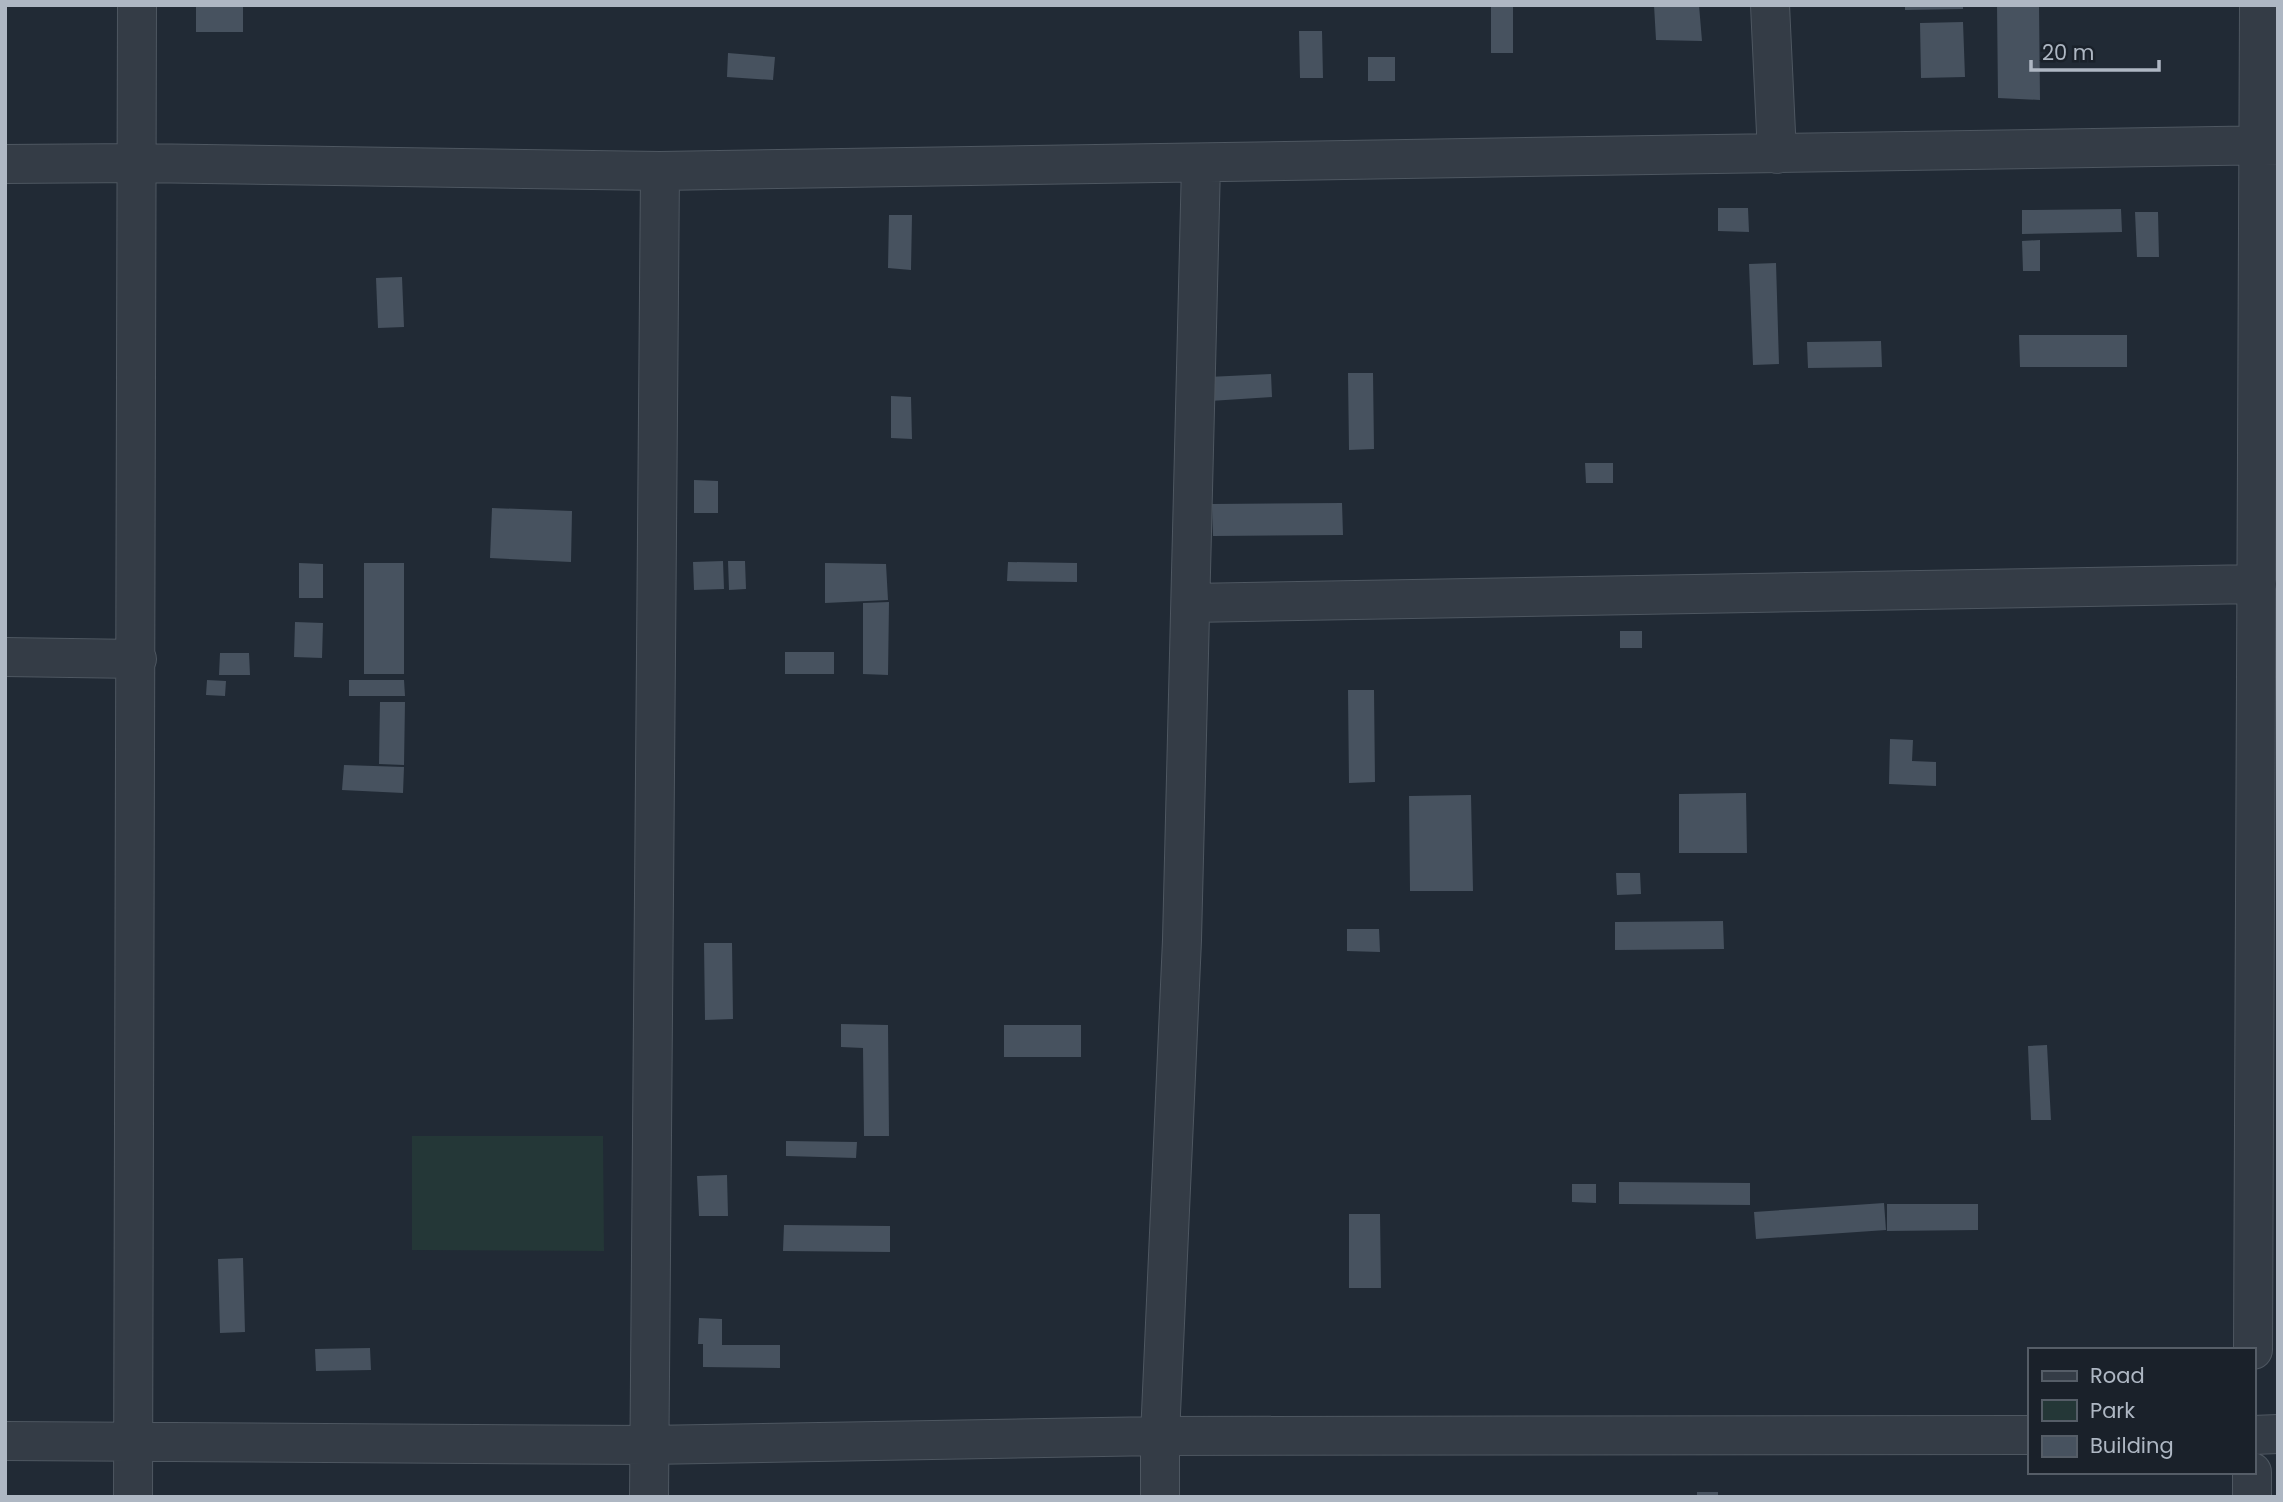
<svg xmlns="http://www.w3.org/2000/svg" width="2283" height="1502" font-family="Poppins,sans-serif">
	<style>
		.green { fill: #243737 }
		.building { fill: #47525f }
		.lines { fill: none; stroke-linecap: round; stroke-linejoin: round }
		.street-casing { stroke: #4e5761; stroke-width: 40 }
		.street { stroke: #343c46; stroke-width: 38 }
	</style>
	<rect width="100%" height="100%" fill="#212a35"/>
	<path class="green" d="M412 1136H603L604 1251 412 1250Z"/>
	<path class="building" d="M1491 5H1513V53H1491Z
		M1654 5H1699L1702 41 1656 40Z
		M1905 5H1963V9L1905 10Z
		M1997 5H2039L2040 100 1998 98Z
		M196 6H243V32H196Z
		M1963 22 1965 77 1921 78 1920 23Z
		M1299 31H1322L1323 78H1300Z
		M728 53 775 57 773 80 727 77Z
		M1368 57H1395V81H1368Z
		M1718 208H1748L1749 232 1718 231Z
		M2121 209 2122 232 2022 234V210Z
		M2135 212H2158L2159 257H2137Z
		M889 215H912L911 270 888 268Z
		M2040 240V271H2023L2022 241Z
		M1776 263 1779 364 1753 365 1749 264Z
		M402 277 404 327 378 328 376 278Z
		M2019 335H2127V367H2020Z
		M1881 341 1882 367 1808 368 1807 342Z
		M1348 373H1373L1374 449 1349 450Z
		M1271 374 1272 397 1210 401 1208 377Z
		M891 396 911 397 912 439 891 438Z
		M1585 463H1613V483H1586Z
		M694 480 718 481V513H694Z
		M1342 503 1343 535 1213 536 1212 504Z
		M492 508 572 511 571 562 490 558Z
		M723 561 724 589 694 590 693 562Z
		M728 561H745L746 589 729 590Z
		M1008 562 1077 563V582L1007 581Z
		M299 563 323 564V598H299Z
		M364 563H404V674H364Z
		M825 563 886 564 888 600 825 603Z
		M889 602 888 675 863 674V603Z
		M295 622 323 623 322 658 294 657Z
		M1620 631H1642V648H1620Z
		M785 652H834V674H785Z
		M220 653H249L250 675H219Z
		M207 680 226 681 225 696 206 695Z
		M349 680H404L405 696H349Z
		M1348 690H1374L1375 782 1349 783Z
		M380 702H405L404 765 379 764Z
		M1890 739 1913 740 1912 761 1936 762V786L1889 784Z
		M344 765 404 767 403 793 342 790Z
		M1746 793 1747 853H1679V794Z
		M1471 795 1473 891H1410L1409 796Z
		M1616 873H1640L1641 894 1617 895Z
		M1723 921 1724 949 1615 950V922Z
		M1347 929H1379L1380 952 1347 951Z
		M704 943H732L733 1019 705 1020Z
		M841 1024 888 1025 889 1136H864L863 1048 841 1047Z
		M1004 1025H1081V1057H1004Z
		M2047 1045 2051 1120H2031L2028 1046Z
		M786 1141 857 1142 856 1158 786 1156Z
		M727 1175 728 1216H699L697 1176Z
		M1619 1182 1750 1183V1205L1619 1204Z
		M1572 1184H1596V1203L1572 1202Z
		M1884 1203 1886 1230 1756 1239 1754 1212Z
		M1887 1204H1978V1230L1887 1231Z
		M1349 1214H1380L1381 1288H1349Z
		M784 1225 890 1226V1252L783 1251Z
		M243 1258 245 1332 220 1333 218 1259Z
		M699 1318 722 1319V1345H780V1368L703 1367V1344H698Z
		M370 1348 371 1370 316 1371 315 1349Z
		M1697 1492H1718V1497H1697Z"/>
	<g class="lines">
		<defs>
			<path id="street" d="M1770 5 1777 154
				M5 164 137 163 660 171 2278 145
				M1191 603 2257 584
				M5 657 137 659
				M2253 1350 2259 5
				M2253 1435 2278 1434
				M5 1441 648 1445 1160 1436 2029 1435
				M2252 1472V1497
				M133 1497 137 5
				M649 1497 660 171
				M1160 1497V1436L1182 940 1201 164"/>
		</defs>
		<use href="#street" class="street-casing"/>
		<use href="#street" class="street"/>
	</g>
	<rect width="2283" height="1502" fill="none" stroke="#aeb7c3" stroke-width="14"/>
	<rect x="2028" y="1348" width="228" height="126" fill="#1a212a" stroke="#555d67" stroke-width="2"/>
	<rect x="2042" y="1371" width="35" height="10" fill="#343c46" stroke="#555d67" stroke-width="2"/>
	<text x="2090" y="1383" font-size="21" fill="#aeb7c3">Road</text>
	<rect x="2042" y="1400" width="35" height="21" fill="#243737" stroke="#555d67" stroke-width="2"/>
	<text x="2090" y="1418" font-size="21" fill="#aeb7c3">Park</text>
	<rect x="2042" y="1436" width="35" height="21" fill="#47525f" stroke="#555d67" stroke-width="2"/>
	<text x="2090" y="1453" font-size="21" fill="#aeb7c3">Building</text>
	<path d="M2031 60v10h128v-10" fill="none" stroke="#aeb7c3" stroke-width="3.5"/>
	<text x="2042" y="60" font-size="21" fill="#aeb7c3" stroke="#1a212a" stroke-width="5" paint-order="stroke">20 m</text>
</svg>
